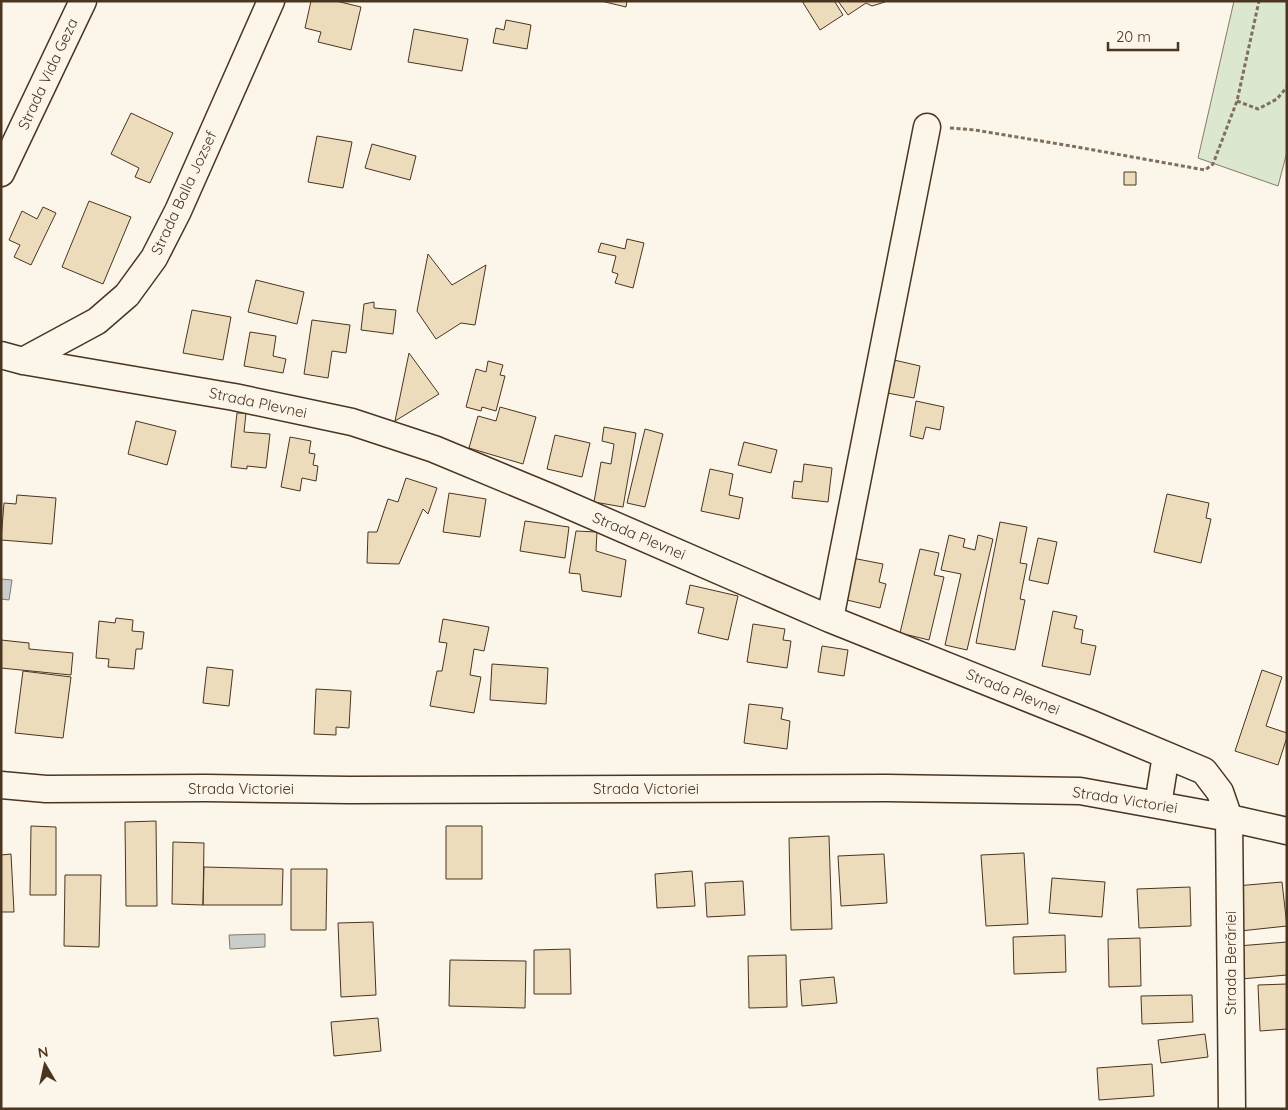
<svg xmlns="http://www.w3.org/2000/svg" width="1288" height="1110" font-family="Quicksand,sans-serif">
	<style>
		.green { fill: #dce7d0; stroke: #887966 }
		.water { fill: #c9cecd; stroke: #887966 }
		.building { fill: #ecdcbc; stroke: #4a3520 }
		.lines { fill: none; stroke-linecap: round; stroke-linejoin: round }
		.minor-casing { stroke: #4a3520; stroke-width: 29 }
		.path { stroke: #7f6f5c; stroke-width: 3; stroke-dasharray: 4 2.5; stroke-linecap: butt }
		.minor { stroke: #fbf6e9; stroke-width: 26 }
		.labels { text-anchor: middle; stroke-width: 4; stroke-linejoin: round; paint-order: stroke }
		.street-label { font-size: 15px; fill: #4a3520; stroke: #fbf6e9 }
	</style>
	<rect width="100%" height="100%" fill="#fbf6e9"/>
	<path class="green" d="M1234 1H1287V152L1278 186 1198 158Z"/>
	<path class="water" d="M1 579 12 580 9 600 1 599Z
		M265 934V947L230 949 229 935Z"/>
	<path class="building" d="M311 1H336L361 7 351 50 318 42 321 32 305 28Z
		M601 1H627L626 7Z
		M802 1H836L835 2 843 15 820 30Z
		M838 1H883L885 2 872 6 866 3 848 15Z
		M506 20 531 25 527 49 493 43 496 28 504 30Z
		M414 29 468 39 462 71 408 62Z
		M131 113 173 133 150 183 135 177 139 168 111 154Z
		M317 136 352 142 343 188 308 182Z
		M372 144 416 156 410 180 365 168Z
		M1124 172H1136V185H1124Z
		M89 201 131 217 103 284 62 267Z
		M43 207 56 213 31 265 14 257 20 245 9 240 22 211 37 219Z
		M627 239 644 243 633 288 615 283 618 274 612 272 616 256 598 252 601 243 625 249Z
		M428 254 452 285 486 265 475 325 461 323 436 339 417 311Z
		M256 280 304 292 297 324 248 312Z
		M374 302V308L396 310 393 334 361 330 364 304Z
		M192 310 231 317 223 360 183 353Z
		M312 320 350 325 346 353 332 351 328 378 304 374Z
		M250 332 276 336 273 356 286 359 283 373 244 366Z
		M409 353 439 394 395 421Z
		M894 360 920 366 914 398 887 393Z
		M488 361 503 365 500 375 505 376 496 411 482 407 481 411 466 407 476 369 486 372Z
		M916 401 944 407 940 430 926 427 923 439 910 436Z
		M500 407 536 417 523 464 469 448 478 416 496 421Z
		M237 413H246L244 432 270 434 266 468 247 466V469L231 467Z
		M136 421 176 431 167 465 128 454Z
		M604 427 636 433 623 507 594 502 601 462 611 464 614 444 602 441Z
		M645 429 663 434 645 507 627 503Z
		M555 435 590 443 582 477 547 469Z
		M290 437 311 441 309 453 315 454 313 465 318 466 316 481 302 478 300 491 281 487Z
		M744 442 777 450 771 473 738 465Z
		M804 464 832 468 828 502 792 498 794 481 802 482Z
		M710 469 733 474 729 495 743 498 739 519 701 511Z
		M406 478 437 488 428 514 423 509 399 564 367 563 368 532H377L388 499 398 502Z
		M449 493 486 499 480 537 443 532Z
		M1167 494 1209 503 1206 518 1211 519 1201 563 1154 552Z
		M17 495 56 498 52 544 1 540 4 503 16 504Z
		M525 521 569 527 565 558 520 551Z
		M1000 522 1027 527 1020 563 1027 564 1020 599 1025 600 1015 650 976 643Z
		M576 531 597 532 596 551 626 560 621 597 582 591 580 574 569 573Z
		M949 535 965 539 963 547 975 550 978 535 993 539 967 650 945 645 961 574 941 570Z
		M1038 538 1057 542 1048 584 1029 580Z
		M920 549 939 553 934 575 944 577 929 640 900 633Z
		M852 558 883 564 879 582 886 584 880 608 843 599Z
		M690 585 738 596 728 640 698 633 704 608 686 604Z
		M1053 611 1077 616 1074 628 1083 630 1081 643 1096 646 1090 675 1042 666Z
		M116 618 133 620 132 631 144 632 142 649H136L134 669 108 667 109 659 96 658 99 621 115 623Z
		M443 619 489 627 484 651 474 649 470 675 481 677 474 713 430 706 437 671H442L447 643 439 642Z
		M753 624 785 629 783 640 791 641 787 668 747 662Z
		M1 640 29 643V649L73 653 71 675 1 668Z
		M822 646 848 650 844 676 818 672Z
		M492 664 548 668 546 704 490 700Z
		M207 667 233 670 229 706 203 703Z
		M1262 670 1282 677 1266 726 1287 733V737L1278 765 1235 751Z
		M23 671 71 677 63 738 15 733Z
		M316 689 351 691 349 728 336 727V735L314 734Z
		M749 704 783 708 781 719 790 721 787 749 744 743Z
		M156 821 157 906H126L125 822Z
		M31 826 56 827V895H30Z
		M446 826H482V879H446Z
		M829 836 832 929 791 930 789 838Z
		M173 842 204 843 203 905 172 904Z
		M1024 853 1028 924 986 926 981 855Z
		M11 854 14 912H1V855Z
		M884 854 887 903 841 906 838 856Z
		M204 867 283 869 282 905H203Z
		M291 869H327L326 930H291Z
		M692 871 695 906 657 908 655 874Z
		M65 875H101L99 947 64 946Z
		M1052 878 1105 882 1102 917 1049 913Z
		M743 881 745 915 707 917 705 883Z
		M1282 882 1287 926 1240 931 1236 886Z
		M1190 887 1191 926 1139 928 1137 889Z
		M373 922 376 995 341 997 338 923Z
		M1065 935 1066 972 1014 974 1013 937Z
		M1140 938 1141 986 1109 987 1108 939Z
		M1287 942V975L1241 979 1238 946Z
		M570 949 571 994H534V950Z
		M786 955 787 1007 749 1008 748 956Z
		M450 960 526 961 525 1008 449 1006Z
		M834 977 837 1003 802 1006 800 980Z
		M1287 984V1029L1260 1031 1258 985Z
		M1192 995 1193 1022 1142 1024 1141 996Z
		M378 1018 381 1051 334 1056 331 1022Z
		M1205 1034 1208 1057 1161 1063 1158 1040Z
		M1152 1064 1154 1096 1099 1100 1097 1068Z"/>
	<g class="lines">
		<defs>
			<path id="minor" d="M1 173 83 1
				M1 355 23 361 234 397 352 422 434 449 552 498 830 619 1092 724 1204 771 1220 792 1229 818 1232 1109
				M23 361 97 321 127 295 154 258 178 211 271 1
				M830 619 927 127
				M1 785 46 789 206 788 349 790 887 788 1080 791 1229 818 1287 831
				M1158 805 1166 755"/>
		</defs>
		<use href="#minor" class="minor-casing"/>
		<path class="path" d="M1237 101 1258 109 1277 99 1287 87
			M950 128 975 130 1077 147 1205 170 1213 164 1237 101 1259 1"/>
		<use href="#minor" class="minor"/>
	</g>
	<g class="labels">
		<g class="street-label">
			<text transform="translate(48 74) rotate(-65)" y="5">Strada Vida Geza</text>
			<text transform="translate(184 193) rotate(-65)" y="5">Strada Balla Jozsef</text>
			<text transform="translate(258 403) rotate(12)" y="5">Strada Plevnei</text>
			<text transform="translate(639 536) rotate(23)" y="5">Strada Plevnei</text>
			<text transform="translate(1013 692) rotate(22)" y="5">Strada Plevnei</text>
			<text x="241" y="794">Strada Victoriei</text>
			<text x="646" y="794">Strada Victoriei</text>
			<text transform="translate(1125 800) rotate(9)" y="5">Strada Victoriei</text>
			<text transform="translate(1231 963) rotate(-90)" y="5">Strada Berăriei</text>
		</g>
	</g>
	<rect width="1288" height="1110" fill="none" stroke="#4a3520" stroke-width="5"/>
	<g transform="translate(45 1065) rotate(351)" stroke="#fbf6e9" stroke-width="4" paint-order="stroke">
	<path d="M0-4L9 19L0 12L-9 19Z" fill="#4a3520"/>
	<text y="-8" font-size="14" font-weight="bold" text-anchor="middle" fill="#4a3520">N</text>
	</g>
	<path d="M1108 42v8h70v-8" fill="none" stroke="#4a3520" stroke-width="2.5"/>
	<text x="1116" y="42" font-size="15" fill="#4a3520" stroke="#fbf6e9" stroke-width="4" paint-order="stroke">20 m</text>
</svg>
